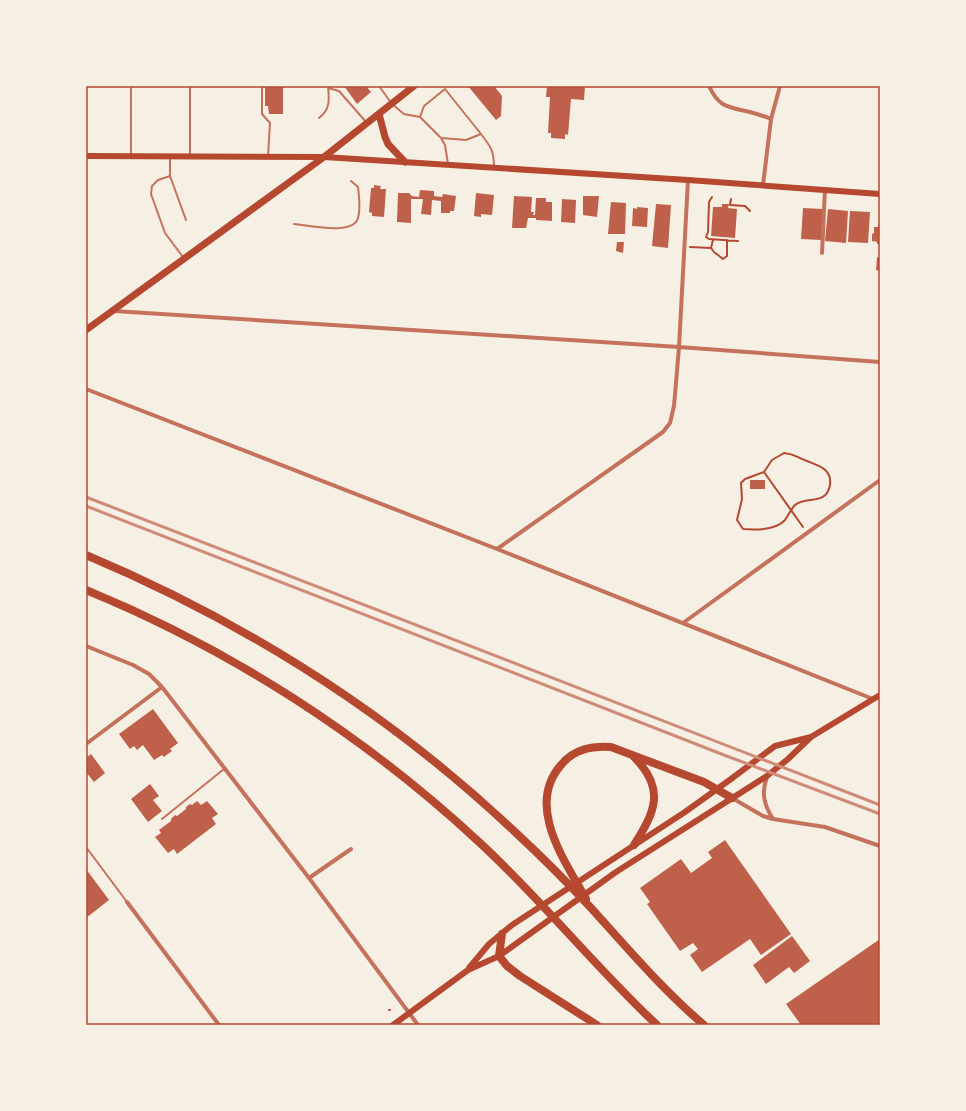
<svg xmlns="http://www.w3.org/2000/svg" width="966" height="1111" font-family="Poppins,sans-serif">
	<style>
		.building { fill: #bf614a }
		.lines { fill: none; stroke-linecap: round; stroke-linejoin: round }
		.path { stroke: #b5482f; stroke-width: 2 }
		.service { stroke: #c5725c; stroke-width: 2 }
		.minor { stroke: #c5725c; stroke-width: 4 }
		.secondary { stroke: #b5482f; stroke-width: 6 }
		.primary { stroke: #b5482f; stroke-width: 7 }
		.motorway { stroke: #b5482f; stroke-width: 8 }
		.rail { stroke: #cf8b77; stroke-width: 3 }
		.neatline { fill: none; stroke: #b5482f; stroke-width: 1.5 }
	</style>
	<rect width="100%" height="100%" fill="#f6efe4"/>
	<path class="building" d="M265 86H283V114H269L268 106H265Z
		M344 86H366L371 92 357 104Z
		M468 86H494L502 96 501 116 496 120Z
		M547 86H585L584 100 571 99 568 135 565 134V139L551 138V133H548L550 97H546Z
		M374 185 381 186 380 189H386L384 217 372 216V213L369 212 371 188H374Z
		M420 190 434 191V196L442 197 443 194 456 196 454 211H450V213H441V201L432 200 431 215 421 214 423 199H411V223L397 222 398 193H409L412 196 419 197Z
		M476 193 494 195 492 215 481 214V217L474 216Z
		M514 196 532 197 531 212H534L533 215H535L536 198H546V202H552V221L536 220V218H528L526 228H512Z
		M583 196H599L597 217 583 215Z
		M562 199 576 200 575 223 561 222Z
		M611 202 626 203 625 234H608Z
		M656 204 671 205 668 248 652 246Z
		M722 204H729L728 208 737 209 735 238 711 236 713 207H722Z
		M637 207 648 208 647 227 632 226 633 208 637 209Z
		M803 208 823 209 821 240 801 239Z
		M828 209 848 211 846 243 825 241Z
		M850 211 870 212 868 243 848 242Z
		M878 225H880V244H877V242L872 241V234L874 233V227H878Z
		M617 242H624L623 253 616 251Z
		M877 257 880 258V271L876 270Z
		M750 480H765V489H750Z
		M153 709 178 743 170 749 172 751 164 757 162 755 154 760 143 745 137 750 134 746 130 749 119 734Z
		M91 754 105 773 94 782 86 772V758Z
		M150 784 159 796 153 800 162 811 148 822 131 799Z
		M197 801 201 805 207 801 218 814 212 818 216 824 177 854 174 849 168 853 155 837 161 833 159 830 171 821V819L175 815 177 816 186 809V807L190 804 192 805Z
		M725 840 791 934 761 955 750 939 702 972 690 955 698 949 693 943 680 951 647 904 650 902 640 888 681 859 691 873 712 858 708 852Z
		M86 869 109 900 86 918Z
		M792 936 810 961 794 973 789 967 766 984 753 965Z
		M880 939V1025H801L786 1004Z"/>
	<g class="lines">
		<path class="path" d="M712 197 709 202 708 232 706 237 709 239 738 241
			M731 199 730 205 745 206 750 211
			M690 247 711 248 713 240
			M711 248 714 252 723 259 727 256V240
			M784 453C796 454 797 458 807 461 819 466 832 469 830 485 829 489 828 494 824 496 817 502 803 498 795 505 791 509 788 516 785 520 776 530 755 530 743 529L737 520 742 499 741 483 745 479 764 472 772 460Z
			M764 472 803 527
			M389 1010H390"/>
		<path class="service" d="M131 86V155
			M190 86V155
			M262 86V114L270 123 268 156
			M379 86 392 104 404 114 420 117
			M328 88 339 91 366 122
			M319 118C331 109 329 99 328 86
			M481 134C491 147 494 151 494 167
			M441 138 466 140 481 134 445 89 424 106 420 117 441 138 445 145 448 164
			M170 158V176L186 220
			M170 176 158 180 152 186 151 194 165 233 183 257
			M294 224C309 225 353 236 358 218 361 208 359 197 358 187L351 181
			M162 819 224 769
			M86 847 127 902"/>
		<path class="minor" d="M709 86C719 108 729 107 750 112 757 114 764 116 771 119L780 86
			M763 185 771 119
			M822 253 825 189
			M114 311 679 347 880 362
			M86 389 497 549 873 699
			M497 549 663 432 670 423 674 406 679 347 688 180
			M683 623 880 480
			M86 646 133 665 149 674 162 687 309 878 418 1025
			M86 744 162 687
			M767 777C761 793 764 805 773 819
			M732 798 763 816 773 819 825 827 880 846
			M309 878 351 849
			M127 902 219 1025"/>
		<path class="secondary" d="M86 156 324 157 688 180 880 194
			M469 968 489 944 512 925 685 812 731 779 775 746 811 737
			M393 1025 468 970 499 956 616 872 767 776 788 759 811 737 880 695"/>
		<path class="primary" d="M379 114 385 137 388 144 405 162
			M86 330 324 157 414 86"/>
		<path class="motorway" d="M86 555C245 622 388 712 514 831 541 856 567 882 592 909 628 949 663 990 704 1025
			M86 590C230 649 365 736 479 842 542 900 595 967 657 1025
			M634 845C655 812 666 789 634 757
			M586 899C565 861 525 806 561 765 574 749 591 746 611 747L704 782 732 798
			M502 934 499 956 507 966 520 976 597 1025"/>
		<path class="rail" d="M86 497 880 805
			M86 506 724 755 880 814"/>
	</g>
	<rect width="966" height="1111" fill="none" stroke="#f6efe4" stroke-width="174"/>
	<rect x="87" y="87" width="792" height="937" class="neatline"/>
</svg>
